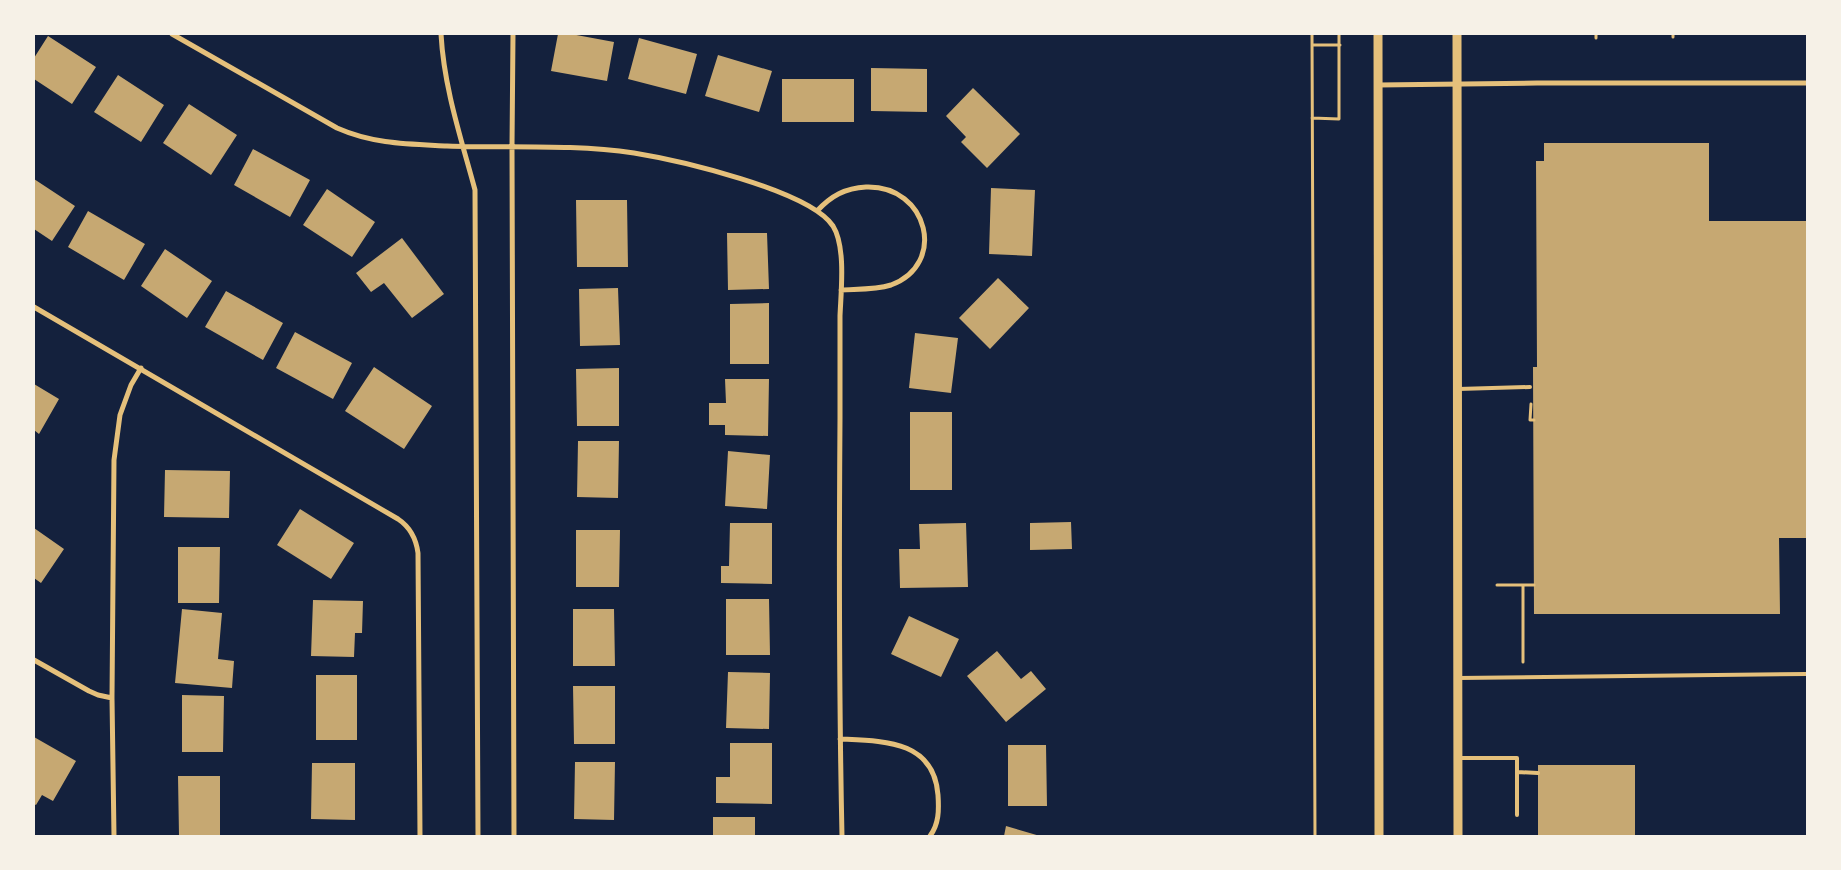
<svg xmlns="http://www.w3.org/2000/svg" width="1841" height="870" font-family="Arial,sans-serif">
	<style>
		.building { fill: #c6a872 }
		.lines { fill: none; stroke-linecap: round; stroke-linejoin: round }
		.path { stroke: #e5c07b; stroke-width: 3 }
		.service { stroke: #e5c07b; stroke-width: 4 }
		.minor { stroke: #e5c07b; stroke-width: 5 }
		.tertiary { stroke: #e5c07b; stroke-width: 9 }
	</style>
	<rect width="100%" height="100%" fill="#14213d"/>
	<path class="building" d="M558 34H571L614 42 607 81 551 71Z
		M48 36 96 67 72 104 34 79V58Z
		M639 38 697 54 686 94 628 79Z
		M718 55 772 71 759 112 705 96Z
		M871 68 927 69V112L871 111Z
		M118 75 164 105 141 142 94 112Z
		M782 79H854V122H782Z
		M973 88 1020 134 987 168 961 142 966 137 946 116Z
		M189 104 237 135 211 175 163 143Z
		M1544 143H1709V221H1807V538H1779L1780 614H1534L1533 367H1537L1536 161H1544Z
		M253 149 310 180 290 217 234 185Z
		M34 179 75 206 52 241 34 229Z
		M991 188 1035 190 1032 256 989 254Z
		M327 189 375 222 352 257 303 225Z
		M576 200H627L628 267H577Z
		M88 211 145 244 124 280 68 247Z
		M727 233H767L769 289 728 290Z
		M402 238 444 294 412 318 384 283 371 292 356 273Z
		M165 249 212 281 187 318 141 286Z
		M998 278 1029 308 990 349 959 318Z
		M618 288 620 345 580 346 579 289Z
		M226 291 283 323 263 360 205 327Z
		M769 303V364H730V304Z
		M295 332 352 363 333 399 276 368Z
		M915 333 958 338 951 393 909 388Z
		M374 367 432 406 404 449 345 411Z
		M619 368V426H577L576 369Z
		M725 379H769L768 436 725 435V425H709V403H726Z
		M34 384 59 399 39 434 34 430Z
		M910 412H952V490H910Z
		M578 441H619L618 498 577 497Z
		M728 451 770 455 767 509 725 506Z
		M165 470 230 471 229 518 164 517Z
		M300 509 354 543 331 579 277 545Z
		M1071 522 1072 549 1030 550V523Z
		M730 523H772V584L721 583V566H729Z
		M966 523 968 587 900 588 899 549H920L919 524Z
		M34 528 64 549 41 583 34 578Z
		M576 530H620L619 587H576Z
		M178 547H220L219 603H178Z
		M726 599H769L770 655H726Z
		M313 600 363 601 362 633H355L354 657 311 656Z
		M182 609 222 613 218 659 234 661 232 688 175 683Z
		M573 609H614L615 666H573Z
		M909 616 959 639 941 677 891 654Z
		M997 651 1021 679 1031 671 1046 689 1006 722 967 676Z
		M728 672 770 673 769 729 726 728Z
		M316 675H357V740H316Z
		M573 686H615V744H574Z
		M182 695 224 696 223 752H182Z
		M34 737 76 761 53 801 42 795 36 805 34 804Z
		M730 743H772V804L716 803V777H730Z
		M1008 745H1046L1047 806H1008Z
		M575 762H615L614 820 574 819Z
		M312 763H355V820L311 819Z
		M1538 765H1635V836H1538Z
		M178 776H220V836H179Z
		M713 817H755V836H713Z
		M1006 826 1040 836H1004Z"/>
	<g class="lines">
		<path class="path" d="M1312 34 1315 836
			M1596 34V38
			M1673 34V37
			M1312 45H1340
			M1312 118 1339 119V34
			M1531 404 1530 420H1534
			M1497 585H1534
			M1523 585V662"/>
		<path class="service" d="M1458 389 1530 387
			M1458 678 1807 674
			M1458 758H1517V815
			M1517 772 1538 773"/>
		<path class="minor" d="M172 34 337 128C373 144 408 144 447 146 510 148 572 144 634 153 677 160 809 190 833 226 846 247 841 291 840 316 840 350 840 384 840 418 839 557 839 697 842 836
			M441 34C444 88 461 138 475 190L478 836
			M513 34 512 146 514 836
			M1378 85 1537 83H1807
			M817 211C831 196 845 188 866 187 929 185 947 265 891 285 875 290 858 289 841 290
			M34 307 398 519C410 527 416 538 418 553L420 836
			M34 660 89 691 98 695 112 698
			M840 739C883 741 934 740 938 795 939 810 939 824 930 836
			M114 836 112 698 114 460 120 415 131 385 141 368"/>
		<path class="tertiary" d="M1378 34 1379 836
			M1457 34 1458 836"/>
	</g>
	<rect width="1841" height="870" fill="none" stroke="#f6f1e7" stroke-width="70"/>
</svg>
